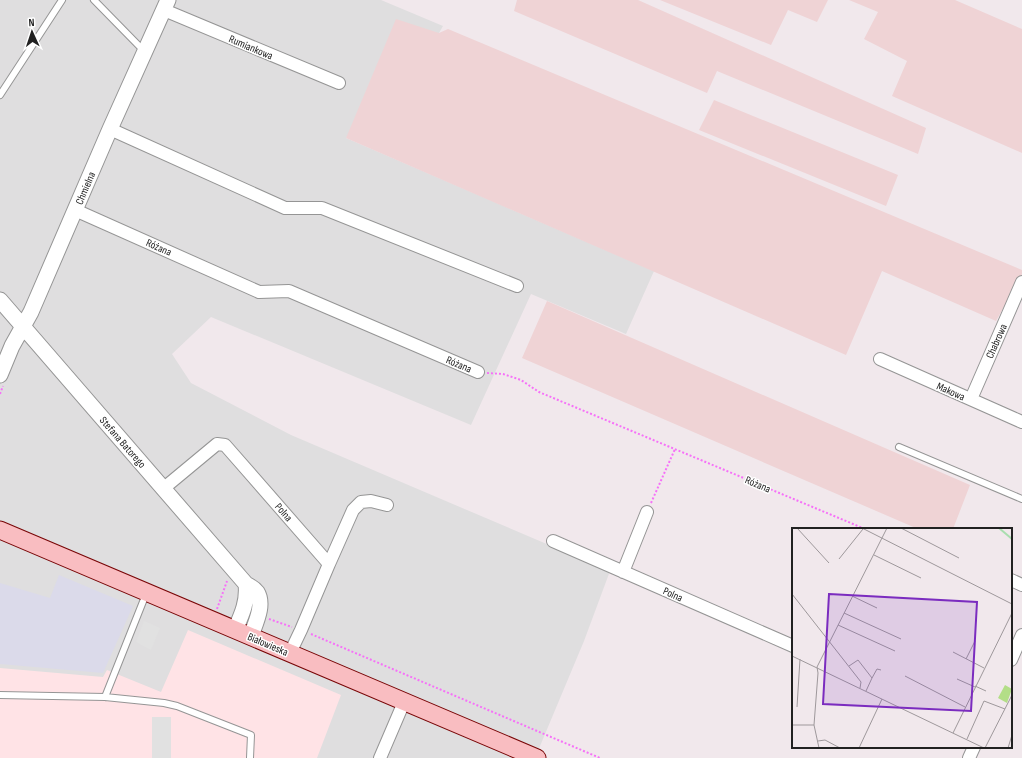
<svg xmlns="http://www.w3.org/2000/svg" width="1022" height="758" font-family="'Sofia Sans Condensed',sans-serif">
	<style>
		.residential { fill: #dfdedf }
		.industrial { fill: #dbdaea }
		.education { fill: #ffe3e6 }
		.farmland { fill: #efd3d5 }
		.parking { fill: #e1e1e1 }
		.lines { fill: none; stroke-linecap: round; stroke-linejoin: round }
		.service-casing { stroke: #959595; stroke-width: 8 }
		.minor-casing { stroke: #959595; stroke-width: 14 }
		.tertiary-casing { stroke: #959595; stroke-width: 17 }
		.secondary-casing { stroke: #790607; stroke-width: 19 }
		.path { stroke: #f671f8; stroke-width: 2; stroke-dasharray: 2 2; stroke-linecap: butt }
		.service { stroke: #fff; stroke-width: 6 }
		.minor { stroke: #fff; stroke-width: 12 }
		.tertiary { stroke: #fff; stroke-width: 15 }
		.secondary { stroke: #f9bdc1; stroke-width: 17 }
		.labels { text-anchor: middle; stroke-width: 3; stroke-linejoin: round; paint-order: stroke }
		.street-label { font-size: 11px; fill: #212121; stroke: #fff }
		.inset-river { fill: none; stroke: #a9deaf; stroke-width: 2 }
		.inset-road { fill: none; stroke: #9e989b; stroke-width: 1 }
		.view { fill: #7b2cbf; fill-opacity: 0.15; stroke: #7b2cbf; stroke-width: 2 }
		.inset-edge { fill: none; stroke: #212121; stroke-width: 2 }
	</style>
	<rect width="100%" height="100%" fill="#f1e8ec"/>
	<path class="residential" d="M0 0H381L443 26 439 33 346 138 654 271 626 334 531 294 471 425 211 317 172 354 191 383 291 435 610 571 584 641 535 758H0Z"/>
	<path class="industrial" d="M59 575 133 606 103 673 0 664V583L50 598Z"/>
	<path class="education" d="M188 630 341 695 317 758H0V668L103 677 107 670 161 692Z"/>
	<path class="farmland" d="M517 0H638L926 128 918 154 717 71 707 93 514 11Z
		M660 0H828L817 22 788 10 771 45Z
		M849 0H955L1022 29V153L892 96 907 61 864 39 878 12Z
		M396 19 439 33 448 29 1022 270V274L996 321 882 271 846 355 346 138Z
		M714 100 898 175 886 206 699 130Z
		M547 301 970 485 953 529H918L522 358Z"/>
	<path class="parking" d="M144 621 160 628 151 650 136 642Z
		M152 717H171V758H152Z"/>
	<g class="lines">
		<defs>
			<path id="service" d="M94 0 144 51
				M0 95 62 0
				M899 447 1022 499
				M0 695 105 697 164 703 177 706 251 735 250 758
				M105 697 146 594"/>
			<path id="minor" d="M164 10 339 83
				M110 129 285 208H322L517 286
				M75 210 259 292 289 291 478 372
				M880 359 1022 422
				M971 399 1022 282
				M164 488 217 444 225 445 329 564 301 630 290 653
				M553 541 793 646
				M329 564 353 510 361 502 371 501 387 505
				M623 572 647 512
				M1011 580 1022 585
				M1011 660 1022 635
				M380 758 404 702
				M969 758 974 747"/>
			<path id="tertiary" d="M0 300 246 584C250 586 254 588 257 592 265 605 255 624 251 636
				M0 375 12 346 31 312 110 129 168 0
				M235 630C242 614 248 601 246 584"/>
			<path id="secondary" d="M0 530 537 758"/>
		</defs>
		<use href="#service" class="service-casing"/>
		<use href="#minor" class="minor-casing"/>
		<use href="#tertiary" class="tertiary-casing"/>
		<use href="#secondary" class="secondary-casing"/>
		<path class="path" d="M487 373 503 374 521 380 539 392 865 529
			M0 394 3 386
			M651 503 675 449
			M217 609 227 581
			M269 619 292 627
			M311 634 600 758"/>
		<use href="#service" class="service"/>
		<use href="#minor" class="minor"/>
		<use href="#tertiary" class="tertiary"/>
		<use href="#secondary" class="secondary"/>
	</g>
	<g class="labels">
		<g class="street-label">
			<text transform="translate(251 47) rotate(23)" y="4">Rumiankowa</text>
			<text transform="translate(85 188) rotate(-67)" y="4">Chmielna</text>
			<text transform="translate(159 247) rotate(24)" y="4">Różana</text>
			<text transform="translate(996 341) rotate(-66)" y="4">Chabrowa</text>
			<text transform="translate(459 364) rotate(23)" y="4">Różana</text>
			<text transform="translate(951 391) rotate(24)" y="4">Makowa</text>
			<text transform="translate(123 442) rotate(49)" y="4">Stefana Batorego</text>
			<text transform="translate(758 484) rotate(23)" y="4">Różana</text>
			<text transform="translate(284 512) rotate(49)" y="4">Polna</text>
			<text transform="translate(673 594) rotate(24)" y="4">Polna</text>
			<text transform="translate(268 644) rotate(23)" y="4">Białowieska</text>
		</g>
	</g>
	<g transform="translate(792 528)">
		<rect width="220" height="220" fill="#f1e8ec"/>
		<path d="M213 157 220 161 215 175 206 170Z" fill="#b3de87"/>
		<path class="inset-river" d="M207 0 220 11"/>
		<path class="inset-road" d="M5 0 37 35M70 0 220 76M109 0 167 30M82 27 129 50M47 31 71 1M0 66 69 154 68 160M60 68 85 80M52 85 109 111M46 97 103 123M161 124 192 140M0 128 192 220M174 131 183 113M57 138 66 132 80 150 74 163M25 139 95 0M25 139 26 145 22 197 27 220M113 148 173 179M80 150 85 141 89 142M165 151 183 159M183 158 194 163M5 179 8 131M0 197H22M161 205 220 85M175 211 192 173 213 181M26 213 33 212 48 220M67 220 90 171M193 220 220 167M216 220 220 207"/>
		<path class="view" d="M37 66 185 74 179 183 31 176Z"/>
		<rect width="220" height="220" class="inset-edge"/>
	</g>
	<g transform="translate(32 32) rotate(357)" stroke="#ffffff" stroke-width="3" paint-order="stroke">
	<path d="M0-3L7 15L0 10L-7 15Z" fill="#212121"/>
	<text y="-6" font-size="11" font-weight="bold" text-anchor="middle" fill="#212121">N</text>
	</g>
</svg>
